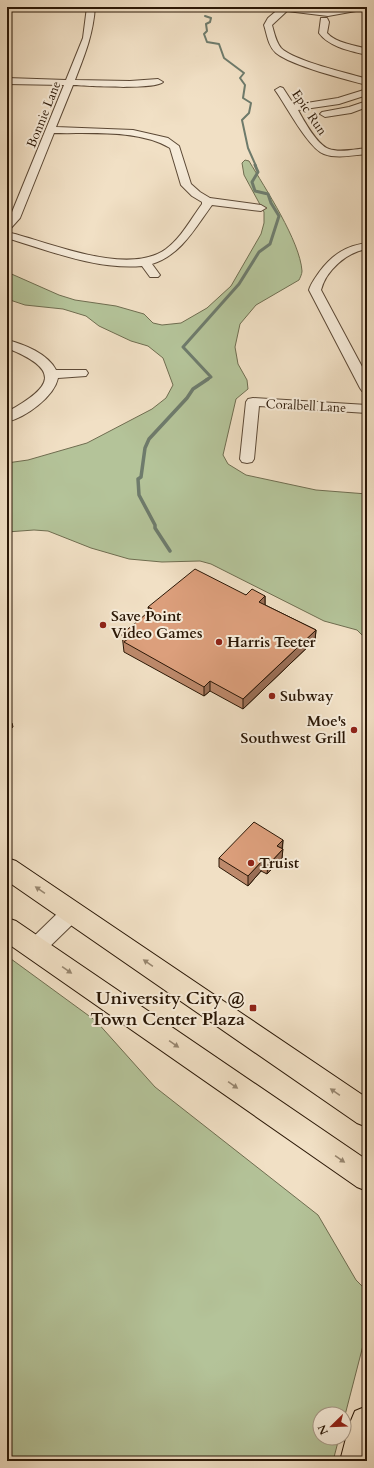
<svg xmlns="http://www.w3.org/2000/svg" width="374" height="1468" font-family="Cardo,serif">
	<style>
		.green { fill: #b4c399; stroke: #6f6d50 }
		.lines { fill: none; stroke-linecap: round; stroke-linejoin: round }
		.stream-far2 { stroke: #6e7b6c; stroke-width: 2 }
		.stream-far1 { stroke: #6e7b6c; stroke-width: 3 }
		.stream { stroke: #6e7b6c; stroke-width: 3.5 }
		.minor-casing { stroke: #5c4936; stroke-width: 2 }
		.major-casing { stroke: #2a1706; stroke-width: 2 }
		.minor { fill: #f6ebd9; fill-rule: evenodd }
		.major { fill: #f1e0c5; fill-rule: evenodd }
		.wall { fill: #bd896b; stroke: #2a1706 }
		.shaded-wall { fill: #9a6f57; stroke: #2a1706 }
		.building { fill: #dc9f7c; stroke: #2a1706 }
		.oneway { fill: #97866f }
		.poi-dot { fill: #8f2418; stroke: #f6ebd9; stroke-width: 1.5 }
		.labels { text-anchor: middle; stroke-width: 4; stroke-linejoin: round; paint-order: stroke }
		.far-street-label { font-size: 13px; fill: #2a1706; stroke: #f6ebd9 }
		.poi-label { font-size: 15px; font-weight: bold; fill: #2a1706; stroke: #f6ebd9; text-anchor: start }
		.near-poi-label { font-size: 18px; font-weight: bold; fill: #2a1706; stroke: #f6ebd9; text-anchor: end }
	</style>
	<rect width="100%" height="100%" fill="#f1e0c5"/>
	<filter id="stains"><feTurbulence type="fractalNoise" baseFrequency=".005" numOctaves="4"/><feColorMatrix values="0 0 0 0 .2 0 0 0 0 .09 0 0 0 0 .02 0 0 0 .5 -.17"/></filter>
	<radialGradient id="worn" r=".72"><stop offset=".6" stop-color="#630" stop-opacity="0"/><stop offset="1" stop-color="#630" stop-opacity=".3"/></radialGradient>
	<path class="green" d="M245 160 249 161C265 188 300 241 302 271 302 274 300 278 299 280L256 305 240 324 235 347 238 364 247 380 248 389 236 399 223 455 228 464 246 475 316 490 367 494V646L363 636 357 630 324 621 211 564 200 561 162 562 129 559 91 548 48 531 34 530 7 532V463L28 460 87 443 152 409 166 398 173 385 163 358 148 346 131 341 99 326 86 316 63 309 25 305 7 299V272L59 295 75 300 116 306 144 314 153 323 162 325 181 323 207 308 231 286 261 234 264 223V212L244 175 242 163Z
		M7 956 96 1021 155 1087 318 1215 356 1280 367 1291V1330L344 1419V1414H320V1438H339L333 1461H7Z"/>
	<g class="lines">
		<path class="stream-far2" d="M205 16 211 18 210 22 206 24 207 31 204 34 207 42 219 44 224 58 244 73 240 78 245 85 243 98 251 103 249 113 242 120 248 148 256 166"/>
		<path class="stream-far1" d="M206 380 211 377 183 347 239 284 259 252 270 244 279 216 271 203 268 194 255 191 252 182 258 172 255 165"/>
		<path class="stream" d="M170 551 155 528V525L139 495 138 479 141 477 145 448 149 439 187 398 193 389 208 379"/>
		<defs>
			<path id="minor" d="M87 7H95C93 35 85 54 75 80L130 81 158 79 163 82C155 90 87 86 73 85L56 127 133 130 168 138 179 146 191 184 200 192 210 198 261 205 266 208 261 211 212 205C195 228 181 255 152 264L160 275 158 277H150L142 266C97 270 50 251 7 238V232C50 242 127 277 166 249 181 238 191 219 202 204V202L192 196 181 185 170 148C138 129 89 134 54 133L20 218 11 228 7 229V220L10 217 64 85 7 84V78L66 80 83 38Z
				M281 7H296L328 12 350 7H367V9L328 16 287 11 272 25C274 32 276 42 281 48 294 61 348 73 367 79V85C347 80 290 65 276 53 268 46 267 34 264 25L268 18Z
				M321 18H327L329 22 327 33C336 43 354 45 367 49V55C351 51 329 47 319 33Z
				M280 87 283 88 294 105 338 98 367 89V95L339 104 298 110C304 121 317 145 329 149 340 153 356 149 367 148V154C353 155 337 159 324 154 308 148 286 105 275 90Z
				M367 101V107L351 113 325 117 320 114 322 112 349 107Z
				M367 243V249C347 252 326 270 321 290L367 376V392L362 391 360 388 309 290C311 283 316 277 320 271 333 254 346 246 367 243Z
				M7 340C24 344 48 354 56 370H86L88 373 86 376 58 378C54 397 26 417 7 422V412C53 387 62 370 7 348Z
				M253 398 367 405V413L259 406 254 459 252 462 247 463 242 462 240 459 246 402 248 399Z
				M72 904 79 906 82 912 79 918 42 954 35 957 28 954 25 948 28 942 65 906Z"/>
			<path id="major" d="M7 858 16 861 367 1098V1127L357 1123 7 881Z
				M7 918 16 921 367 1160V1191L357 1187 7 943Z
				M367 1406V1461H340L350 1423 355 1411Z"/>
		</defs>
		<use href="#minor" class="minor-casing"/>
		<use href="#major" class="major-casing"/>
		<use href="#minor" class="minor"/>
		<use href="#major" class="major"/>
	</g>
	<path class="wall" d="M246 595 265 596V605L316 630 315 640 243 709 210 691 204 696 124 652 122 634 149 612 148 607Z
		M283 840 282 858 267 874 261 871 248 886 219 867V858Z"/>
	<path class="shaded-wall" d="M265 596V606L259 602Z
		M316 630 315 640 243 709V699Z
		M210 681V691L204 696V687Z
		M12 723 13 727 7 731V727Z
		M283 840 282 849 277 846Z
		M283 849 282 858 267 874 268 865Z
		M262 861 261 871 248 886V876Z"/>
	<path class="building" d="M195 569 246 595 252 589 265 596 259 602 316 630 243 699 210 681 204 687 124 642 129 638 122 634 152 609 148 607Z
		M7 720 12 723 7 727Z
		M254 822 283 840 277 846 283 849 268 865 262 861 248 876 219 858Z"/>
	<defs><path id="oneway-solid" d="M-6-.8H1V-3.2L6.5 0L1 3.2V.8H-6Z"/></defs>
	<g class="oneway">
		<use href="#oneway-solid" transform="translate(40 890) rotate(-146)"/>
		<use href="#oneway-solid" transform="translate(148 963) rotate(-145)"/>
		<use href="#oneway-solid" transform="translate(67 970) rotate(35)"/>
		<use href="#oneway-solid" transform="translate(174 1044) rotate(35)"/>
		<use href="#oneway-solid" transform="translate(233 1085) rotate(35)"/>
		<use href="#oneway-solid" transform="translate(335 1092) rotate(-145)"/>
		<use href="#oneway-solid" transform="translate(340 1159) rotate(35)"/>
	</g>
	<g class="poi-dot">
		<circle cx="103" cy="625" r="4"/>
		<circle cx="219" cy="642" r="4"/>
		<circle cx="272" cy="696" r="4"/>
		<circle cx="354" cy="730" r="4"/>
		<circle cx="251" cy="863" r="4"/>
		<rect x="249" y="1004" width="8" height="8" rx="2"/>
	</g>
	<g class="labels">
		<g class="far-street-label">
			<text transform="translate(310 112) rotate(56)" y="5">Epic Run</text>
			<text transform="translate(43 114) rotate(-68)" y="5">Bonnie Lane</text>
			<text transform="translate(306 405) rotate(3)" y="5">Coralbell Lane</text>
		</g>
		<g class="poi-label">
			<text x="111" y="621">Save Point<tspan x="111" dy="17">Video Games</tspan></text>
			<text x="227" y="647">Harris Teeter</text>
			<text x="280" y="701">Subway</text>
			<text x="346" y="726" text-anchor="end">Moe's<tspan x="346" dy="17">Southwest Grill</tspan></text>
			<text x="259" y="868">Truist</text>
		</g>
		<g class="near-poi-label">
			<text x="245" y="1004">University City @<tspan x="245" dy="21">Town Center Plaza</tspan></text>
		</g>
	</g>
	<rect width="374" height="1468" fill="none" stroke="#f1e0c5" stroke-width="24"/>
	<rect x="8" y="8" width="358" height="1452" fill="none" stroke="#2a1706" stroke-width="2"/>
	<rect x="12" y="12" width="350" height="1444" fill="none" stroke="#2a1706"/>
	<g transform="translate(332 1426) rotate(247)"><circle r="19" fill="#f6ebd9" stroke="#a49685"/>
	<path d="M0-3L7 15L0 10L-7 15Z" fill="#8f2418"/>
	<text y="-6" font-size="11" font-weight="bold" text-anchor="middle" fill="#2a1706">N</text>
	</g>
	<rect width="100%" height="100%" filter="url(#stains)"/>
	<rect width="100%" height="100%" fill="url(#worn)"/>
</svg>
